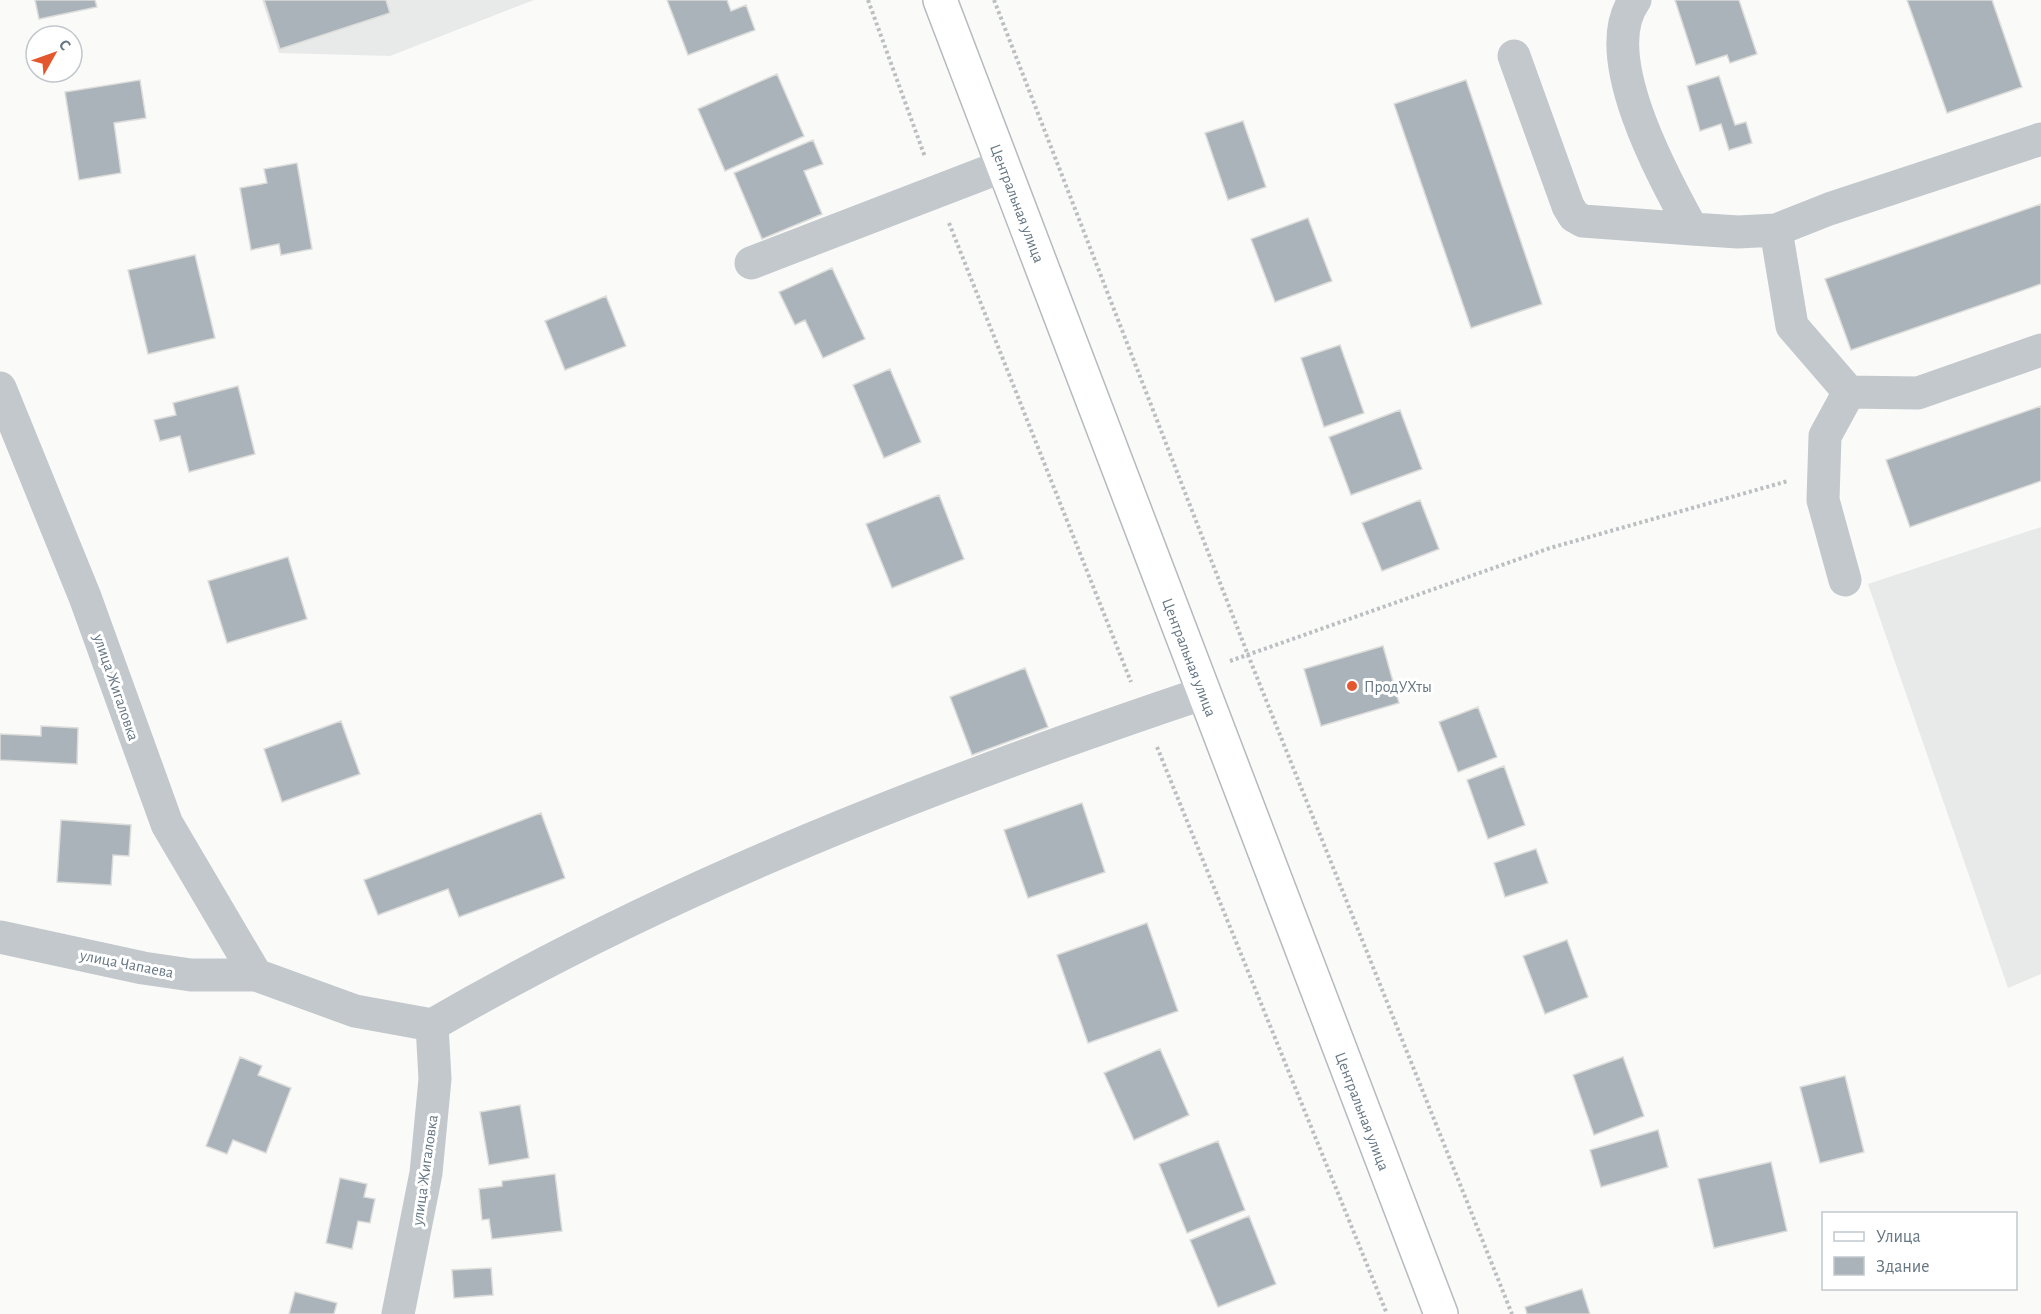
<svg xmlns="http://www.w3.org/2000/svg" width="2041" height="1314" font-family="'Alegreya Sans',sans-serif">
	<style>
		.built { fill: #e8e9e9 }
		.building { fill: #aab3b9; stroke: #dcdcda; stroke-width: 1.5 }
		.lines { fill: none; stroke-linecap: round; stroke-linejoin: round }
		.major-casing { stroke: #b5babe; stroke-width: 36 }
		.path { stroke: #bbbfc2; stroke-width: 4; stroke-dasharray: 3 3; stroke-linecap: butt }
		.minor { stroke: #c3c8cc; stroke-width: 33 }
		.major { stroke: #fff; stroke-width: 33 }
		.poi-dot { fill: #e4572e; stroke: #fff; stroke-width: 2 }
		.labels { text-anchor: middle; stroke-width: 6; stroke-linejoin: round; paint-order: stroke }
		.street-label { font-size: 16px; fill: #657683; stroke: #fff }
		.poi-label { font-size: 16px; fill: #657683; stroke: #fff; text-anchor: start }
	</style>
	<rect width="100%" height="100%" fill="#fafaf8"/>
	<path class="built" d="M262 0H534L390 56 279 53Z
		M2041 527V974L2008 988 1868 584Z"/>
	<path class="building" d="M35 0H95L97 7 39 19Z
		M264 0H386L390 13 280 49Z
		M667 0H727L731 11 746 5 755 30 688 55Z
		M1675 0H1739L1757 54 1730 63 1727 55 1696 65Z
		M1907 0H1992L2022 87 1947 113Z
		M777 74 804 136 725 171 698 109Z
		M1719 76 1735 125 1746 122 1752 143 1729 150 1721 124 1700 131 1687 86Z
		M140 80 146 118 114 123 121 173 79 180 65 92Z
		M1466 80 1542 304 1471 328 1394 104Z
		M1243 121 1266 187 1228 200 1205 133Z
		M813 140 823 164 804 171 822 214 762 239 734 173Z
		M297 163 312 249 281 255 279 244 251 250 240 188 267 183 264 169Z
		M2041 204V284L1851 350 1825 279Z
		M1308 218 1332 281 1275 302 1251 239Z
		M195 255 215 338 148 354 128 270Z
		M832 268 865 339 823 358 805 320 795 325 779 292Z
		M606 296 626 346 565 370 545 321Z
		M1340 345 1364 413 1324 427 1301 358Z
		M890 369 921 442 884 458 853 385Z
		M238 386 255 454 189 472 180 436 160 441 154 420 176 415 173 403Z
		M2041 406V481L1910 527 1886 460Z
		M1400 410 1422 469 1351 495 1329 437Z
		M939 495 964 559 892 588 866 524Z
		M1420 500 1439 549 1382 571 1362 523Z
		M288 557 307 619 227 643 208 581Z
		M1383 646 1399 703 1321 726 1304 669Z
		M1025 668 1048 727 972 755 950 697Z
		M1478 707 1497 757 1458 772 1439 722Z
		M341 721 360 774 282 802 264 749Z
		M41 726 78 728 77 764 0 760V734L41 736Z
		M1504 766 1525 825 1488 839 1467 780Z
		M1082 803 1105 872 1028 898 1004 830Z
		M541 813 565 878 459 917 448 889 378 915 364 880Z
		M61 820 131 825 129 856 113 855 111 885 57 882Z
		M1536 849 1548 883 1505 897 1494 863Z
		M1147 923 1178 1011 1088 1043 1057 955Z
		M1567 940 1588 997 1545 1014 1523 956Z
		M1160 1049 1189 1115 1134 1140 1104 1073Z
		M240 1057 262 1066 258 1075 291 1088 266 1153 233 1140 227 1154 206 1146Z
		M1623 1057 1644 1116 1594 1135 1573 1075Z
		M1845 1076 1864 1152 1820 1163 1800 1087Z
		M520 1105 529 1158 489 1165 480 1112Z
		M1658 1130 1668 1167 1601 1187 1590 1150Z
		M1218 1141 1245 1210 1187 1233 1159 1164Z
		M1771 1162 1787 1231 1714 1248 1698 1179Z
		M555 1174 562 1231 492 1239 489 1219 482 1220 479 1189 502 1186V1181Z
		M340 1178 367 1184 364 1197 375 1199 370 1223 358 1221 352 1249 326 1243Z
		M1249 1216 1276 1284 1218 1307 1190 1240Z
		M491 1268 493 1295 454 1298 452 1270Z
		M1582 1289 1590 1314H1527L1525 1307Z
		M295 1292 337 1303 334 1314H289Z"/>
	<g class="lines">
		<defs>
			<path id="major" d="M940 0 1441 1314"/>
		</defs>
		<use href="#major" class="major-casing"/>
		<path class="path" d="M868 0 925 157
			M994 0 1248 655 1512 1314
			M949 223 1131 682
			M1230 661 1550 548 1788 481
			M1157 747 1387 1314"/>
		<path class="minor" d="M1635 0C1595 54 1664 178 1692 229L1738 232 1776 230 1829 209 2041 139
			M1514 56 1568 206 1574 216 1583 221 1692 229
			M1776 230 1792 326 1849 392 1918 393 2041 350
			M751 263 1003 166
			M0 388 85 597 167 824 256 975
			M1845 580 1823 500 1825 436 1849 392
			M0 937 143 968 191 975H256L355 1011 432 1025C675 884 939 782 1204 693
			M398 1314 426 1173 435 1079 432 1025"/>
		<use href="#major" class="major"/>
	</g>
	<circle class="poi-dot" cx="1352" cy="686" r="6"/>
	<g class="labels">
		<g class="street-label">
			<text transform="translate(1018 203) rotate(69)" y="6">Центральная улица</text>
			<text transform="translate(1190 657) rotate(69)" y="6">Центральная улица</text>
			<text transform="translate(117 687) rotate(71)" y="6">улица Жигаловка</text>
			<text transform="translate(127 963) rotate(11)" y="6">улица Чапаева</text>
			<text transform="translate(1363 1111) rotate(69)" y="6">Центральная улица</text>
			<text transform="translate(424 1170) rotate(-82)" y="6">улица Жигаловка</text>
		</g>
		<g class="poi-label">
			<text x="1364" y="692">ПродУХты</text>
		</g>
	</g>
	<rect x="1822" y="1212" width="195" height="78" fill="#ffffff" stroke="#c1c8cd" stroke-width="1.5"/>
	<rect x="1834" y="1232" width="30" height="9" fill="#ffffff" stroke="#c1c8cd" stroke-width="1.5"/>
	<text x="1876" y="1242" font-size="18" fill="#657683">Улица</text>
	<rect x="1834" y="1257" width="30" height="18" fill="#aab3b9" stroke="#c1c8cd" stroke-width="1.5"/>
	<text x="1876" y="1272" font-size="18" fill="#657683">Здание</text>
	<g transform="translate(54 54) rotate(50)"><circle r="28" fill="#ffffff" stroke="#c1c8cd" stroke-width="1.5"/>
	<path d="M0-4.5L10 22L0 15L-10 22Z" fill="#e4572e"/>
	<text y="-9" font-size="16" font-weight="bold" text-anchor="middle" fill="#657683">С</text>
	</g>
</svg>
